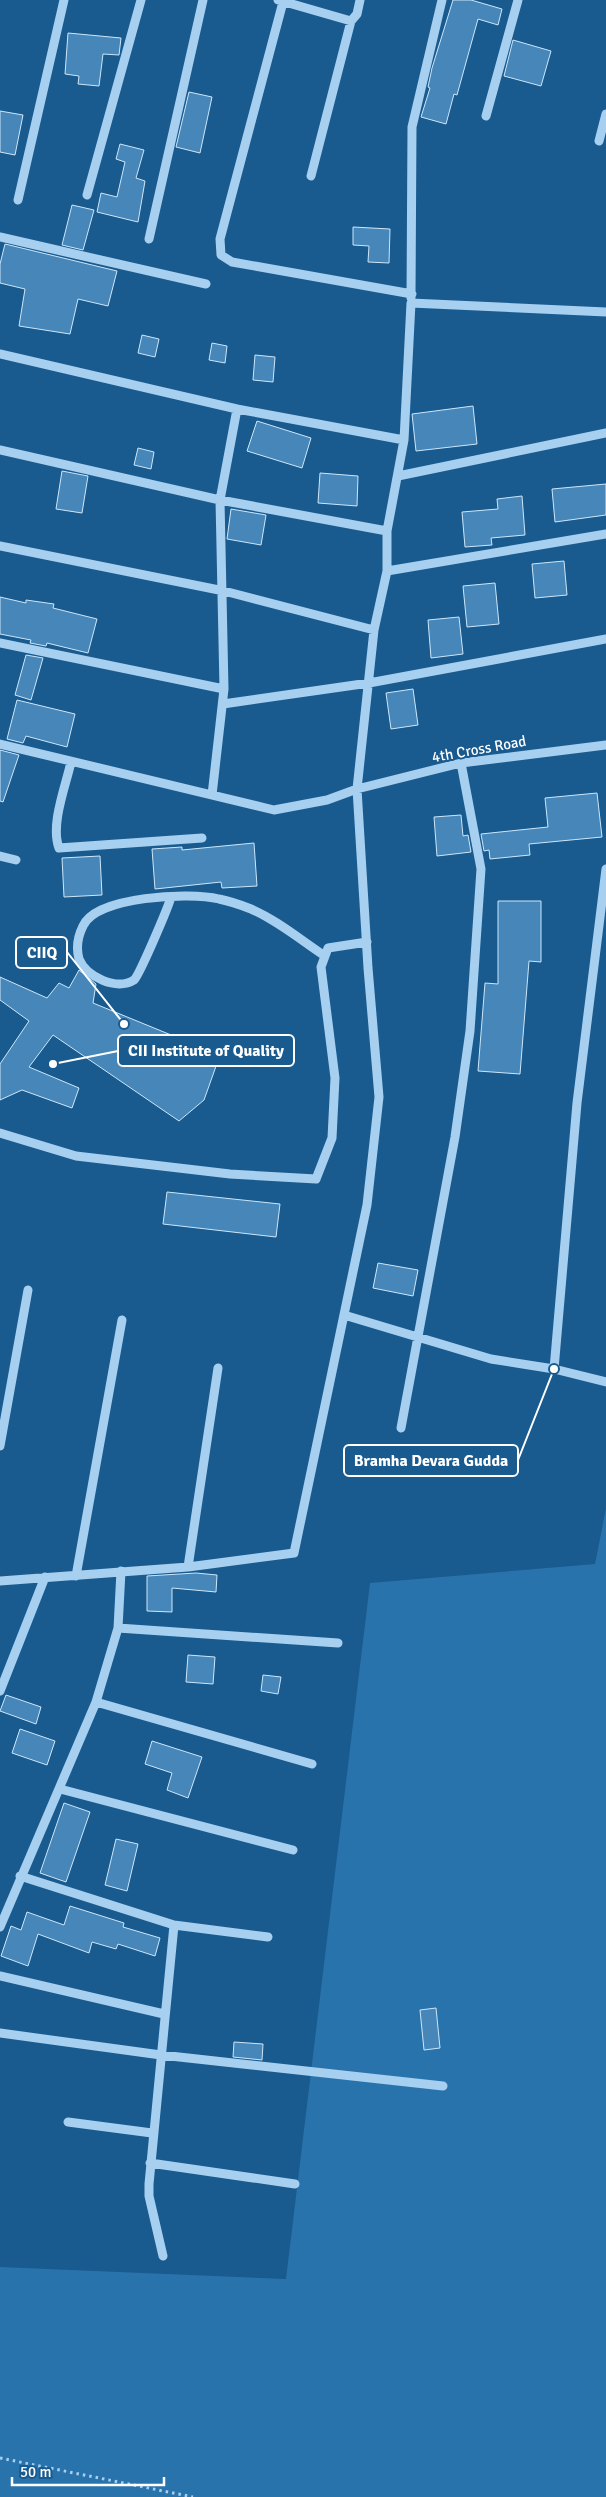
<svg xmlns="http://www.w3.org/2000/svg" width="606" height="2497" font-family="Signika,sans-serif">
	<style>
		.green { fill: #2973ac }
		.building { fill: #4686b9; stroke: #cde7fa }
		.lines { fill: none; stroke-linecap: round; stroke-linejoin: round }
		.path { stroke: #a7cfef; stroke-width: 3; stroke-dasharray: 2.5 4; stroke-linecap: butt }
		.minor { stroke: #a7cfef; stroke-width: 9 }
		.labels { text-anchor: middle; stroke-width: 4; stroke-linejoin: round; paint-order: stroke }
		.street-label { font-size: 15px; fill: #fff; stroke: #195a8f }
		.leader { fill: none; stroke: #fff; stroke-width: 2 }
		.callout-dot { fill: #fff; stroke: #195a8f; stroke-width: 2 }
		.callout { fill: #195a8f; stroke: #fff; stroke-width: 2 }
		.callout-label { font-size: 16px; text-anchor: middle; font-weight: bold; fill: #fff }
	</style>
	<rect width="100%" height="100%" fill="#195a8f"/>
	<path class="green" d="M606 1508V2497H0V2267L286 2279 370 1583 595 1564Z"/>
	<path class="building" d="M453 0H471L502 9 498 25 478 19 457 95 454 94 446 124 421 117 430 88 428 87 432 68Z
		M68 33 121 38 119 55 103 54 99 86 78 84 79 76 65 74Z
		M513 40 551 51 541 86 504 76Z
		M189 92 212 97 200 153 176 147Z
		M0 111 23 115 15 155 0 152Z
		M120 144 144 150 136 178 145 181 138 222 97 212 101 193 117 197 125 162 116 159Z
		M72 205 94 210 83 250 62 245Z
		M353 227 390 229 389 263 368 262 369 246 353 245Z
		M5 244 117 271 108 306 78 299 70 334 19 326 25 289 0 283V264Z
		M142 335 159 339 155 357 138 353Z
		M212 343 227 346 225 363 209 360Z
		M255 355 275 357 273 382 253 380Z
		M473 406 477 444 416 451 412 414Z
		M257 421 311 438 302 468 247 451Z
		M138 448 154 452 151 469 134 465Z
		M62 471 88 476 82 513 56 509Z
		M320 473 358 476 357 506 318 503Z
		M606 484V515L555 522 552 489Z
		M522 496 525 535 491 538 492 545 465 547 462 512 498 509 497 499Z
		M231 509 266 515 261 545 227 539Z
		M564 561 567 595 535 598 532 564Z
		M495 583 499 624 467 627 463 586Z
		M0 597 26 603V600L54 604 53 608 97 619 88 653 47 643 46 646 30 643 31 640 0 634Z
		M459 617 463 654 431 658 428 620Z
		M26 655 43 658 31 700 15 695Z
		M413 689 418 725 391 729 386 693Z
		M17 700 75 714 67 747 26 736 23 743 7 739Z
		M0 750 19 755 3 802 0 801Z
		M597 793 602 837 529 844 530 855 490 859 489 850 484 851 481 834 548 827 545 798Z
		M461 815 463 836 468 835 471 852 437 856 434 817Z
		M254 843 257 886 222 888 221 882 155 889 152 849 182 847V850Z
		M100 856 102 895 64 897 62 858Z
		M498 901H541V962L529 961 520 1074 478 1071 485 983 498 984Z
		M79 970 96 984 93 1003 220 1055 204 1100 179 1121 53 1035 29 1067 79 1088 72 1108 22 1090 0 1100V1064L29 1021 0 1000V977L47 998 59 983 69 988Z
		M167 1192 280 1204 276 1237 163 1224Z
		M378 1263 418 1270 413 1296 373 1288Z
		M196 1573 217 1575 216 1592 172 1588V1612L147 1611V1576Z
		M188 1655 215 1657 213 1684 186 1682Z
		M263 1675 281 1677 278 1694 261 1691Z
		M6 1695 41 1707 36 1724 0 1711Z
		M20 1729 55 1741 47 1765 12 1753Z
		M152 1741 202 1757 188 1798 167 1790 172 1773 145 1764Z
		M64 1803 90 1812 66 1882 40 1873Z
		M116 1839 138 1844 127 1891 105 1885Z
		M70 1906 124 1923 123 1927 160 1938 155 1956 118 1944 116 1949 92 1942 89 1953 38 1934 28 1966 1 1956 11 1926 21 1930 27 1912 64 1925Z
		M436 2008 440 2048 424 2050 420 2010Z
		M234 2042 263 2044 262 2060 233 2057Z"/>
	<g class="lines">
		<path class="path" d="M0 2458 193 2497"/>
		<path class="minor" d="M278 0 351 21 357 14 360 0
			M283 2 220 239 221 255 232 262 412 294
			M486 116 518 0
			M599 141 606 114
			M311 176 351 21
			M87 195 141 0
			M18 200 64 0
			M0 237 206 284
			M149 239 203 0
			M411 298 412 127 442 0
			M0 354 237 409 404 440 387 531V571L374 630 357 789 368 968 379 1097 367 1205 294 1553 188 1567 0 1581
			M404 440 411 303 606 312
			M0 450 220 500 387 531
			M398 476 606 433
			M0 546 224 591 374 630
			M387 571 606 534
			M0 643 224 689
			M223 704 369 683 606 639
			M0 744 274 810 327 800 357 789 461 763 606 745
			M71 762C66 785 50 825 59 848L202 838
			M212 795 224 689 220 500 237 409
			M0 856 16 860
			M171 897C168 908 139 976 134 980 117 991 86 977 79 959 76 948 78 936 83 926 96 896 190 892 219 899 229 901 241 905 251 909 277 920 302 941 325 956
			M0 1133 76 1156 230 1174 316 1179 332 1138 335 1078 321 967 328 948 367 942
			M344 1315 491 1359 554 1369 606 1382
			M554 1369 577 1103 606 869
			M401 1428 455 1137 470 1031 481 869 461 763
			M0 1446 28 1290
			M188 1567 218 1368
			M76 1576 122 1320
			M118 1628 338 1643
			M0 1691 45 1577
			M96 1702 312 1764
			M60 1789 293 1850
			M20 1876 174 1925 149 2184V2196L163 2256
			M174 1925 268 1937
			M0 1927 96 1702 118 1628 121 1571
			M0 1976 164 2014
			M0 2033 161 2055 443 2086
			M68 2122 152 2133
			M150 2163 295 2184"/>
	</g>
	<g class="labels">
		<g class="street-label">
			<text transform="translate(479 749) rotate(-10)" y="5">4th Cross Road</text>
		</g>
	</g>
	<path class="leader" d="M124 1024L67 952M53 1064L118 1051M554 1369L518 1460"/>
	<g class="callout-dot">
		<circle cx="124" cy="1024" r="5"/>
		<circle cx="53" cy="1064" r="5"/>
		<circle cx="554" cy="1369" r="5"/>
	</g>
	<g class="callout">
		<rect x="16" y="937" width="51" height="31" rx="5"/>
		<rect x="118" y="1035" width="176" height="31" rx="5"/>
		<rect x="344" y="1445" width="174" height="31" rx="5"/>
	</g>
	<g class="callout-label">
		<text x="42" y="958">CIIQ</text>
		<text x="206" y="1056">CII Institute of Quality</text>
		<text x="431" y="1466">Bramha Devara Gudda</text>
	</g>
	<path d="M12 2477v8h152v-8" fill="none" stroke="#ffffff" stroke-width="2.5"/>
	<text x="20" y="2477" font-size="15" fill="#ffffff" stroke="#195a8f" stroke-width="4" paint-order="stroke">50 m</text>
</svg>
